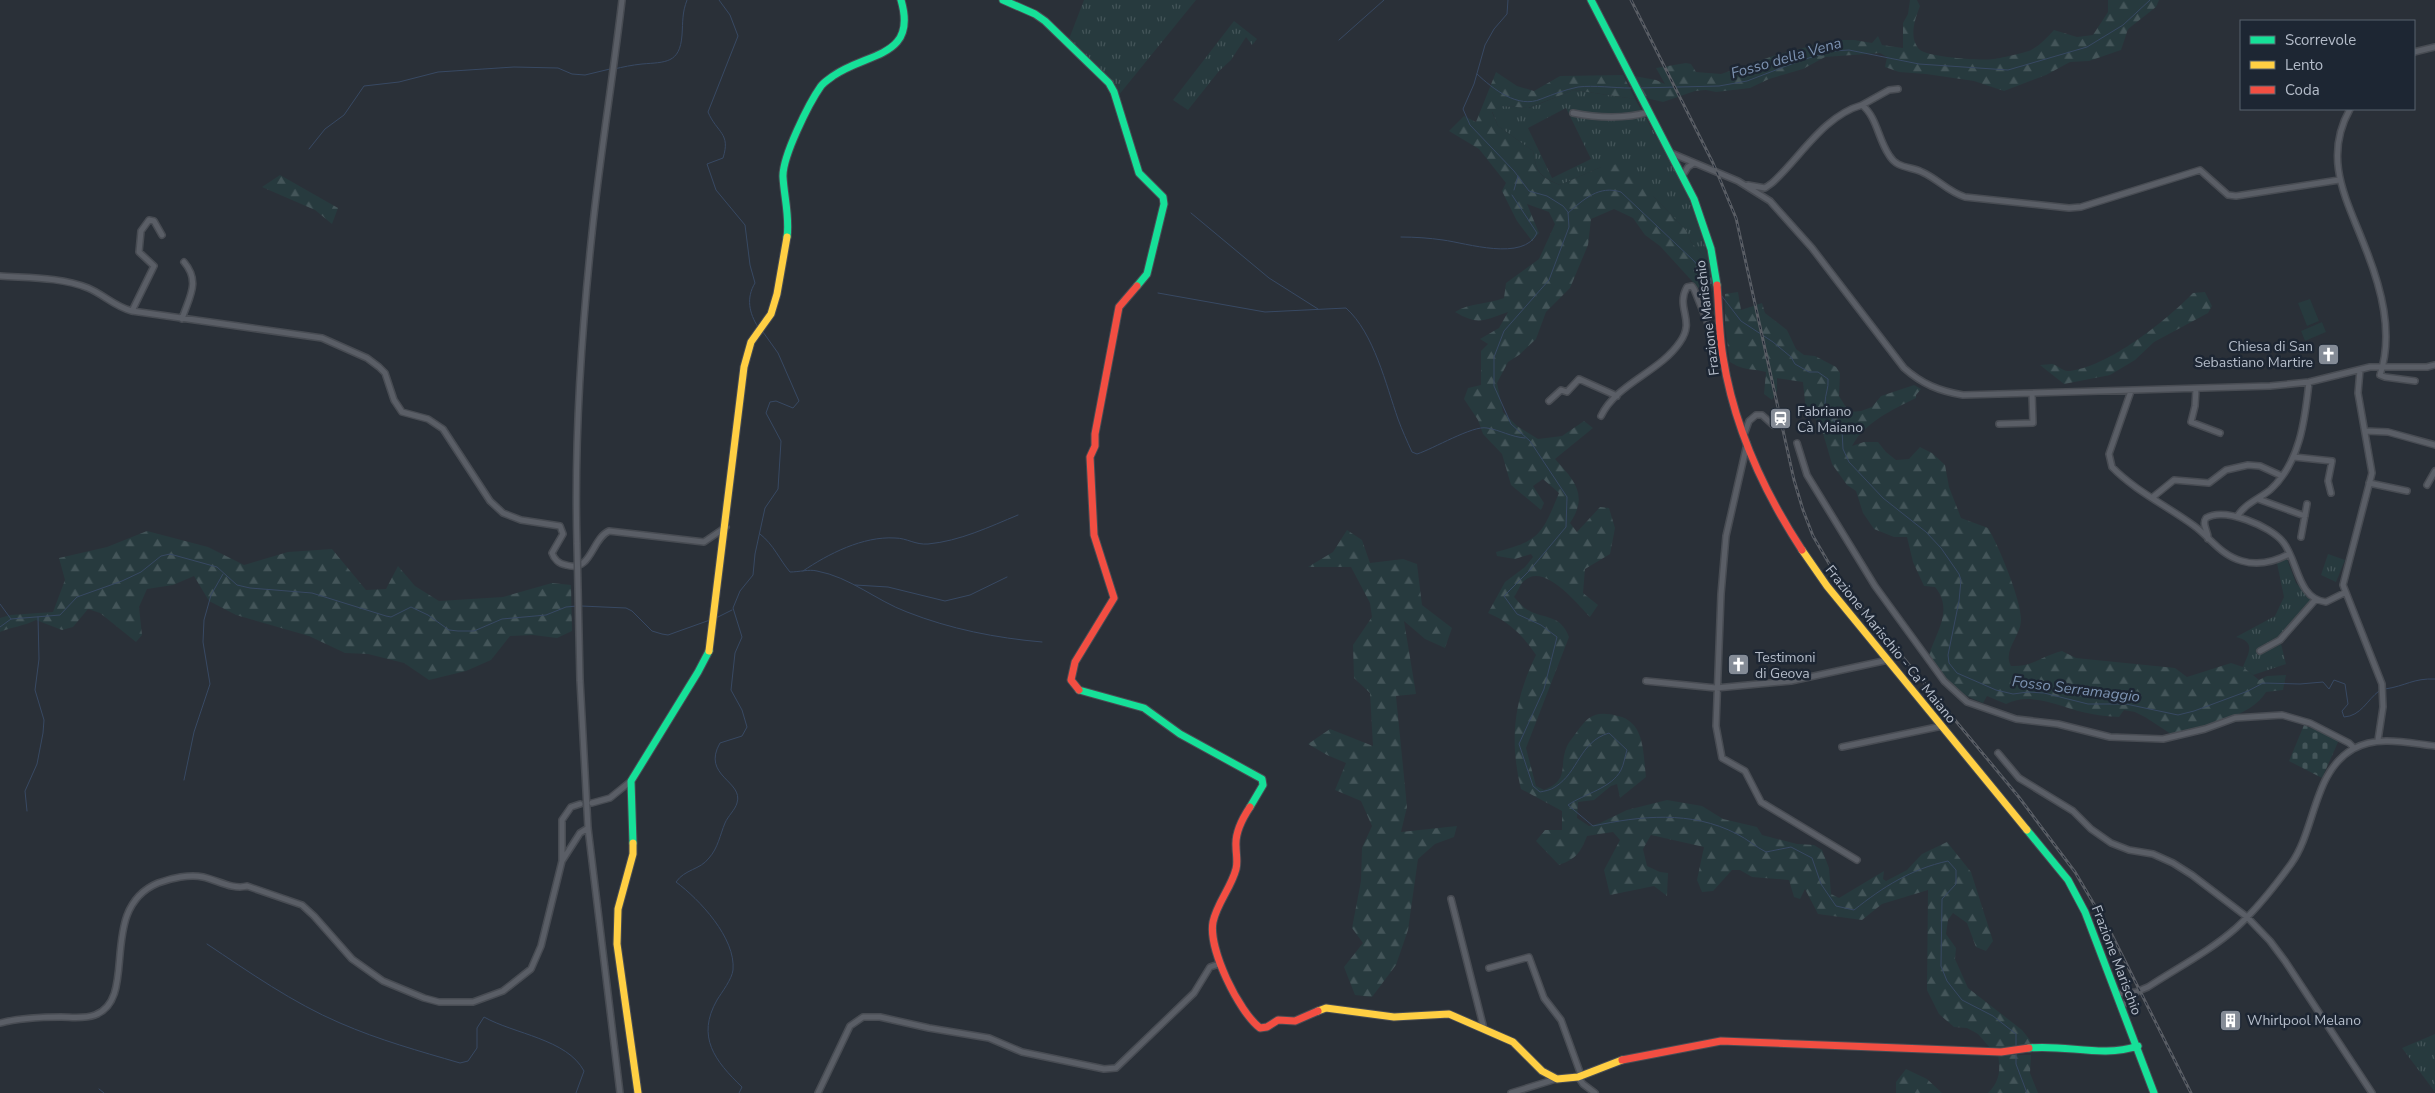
<svg xmlns="http://www.w3.org/2000/svg" width="2435" height="1093" font-family="'Nunito Sans',sans-serif">
	<style>
		.grass { fill: url(#grass-tufts); fill-rule: evenodd }
		.forest { fill: url(#forest-firs) }
		.cemetery { fill: url(#cemetery-stones) }
		.park { fill: #273a3e }
		.lines { fill: none; stroke-linecap: round; stroke-linejoin: round }
		.stream { stroke: #384963; stroke-width: 1 }
		.street-casing { stroke: #484c53; stroke-width: 8 }
		.fast-casing { stroke: #484c53; stroke-width: 9 }
		.slow-casing { stroke: #484c53; stroke-width: 9 }
		.jam-casing { stroke: #484c53; stroke-width: 9 }
		.street { stroke: #5a5e66; stroke-width: 5 }
		.fast { stroke: #16e098; stroke-width: 7 }
		.slow { stroke: #ffcf43; stroke-width: 7 }
		.jam { stroke: #f24e42; stroke-width: 7 }
		.rail-casing { stroke: #595d64; stroke-width: 3 }
		.rail { stroke: #1d2633; stroke-width: 1; stroke-dasharray: 4; stroke-linecap: butt }
		.street-bridge-casing { stroke: #484c53; stroke-width: 8; stroke-linecap: butt }
		.street-bridge { stroke: #5a5e66; stroke-width: 5 }
		.labels { text-anchor: middle; stroke-width: 5; stroke-linejoin: round; paint-order: stroke }
		.street-label { font-size: 14px; fill: #b4bcc9; stroke: #1d2633 }
		.poi-label { font-size: 14px; fill: #b4bcc9; stroke: #1d2633; text-anchor: start }
		.water-label { font-size: 15px; font-style: italic; fill: #7c92b1; stroke: #1d2633 }
	</style>
	<defs>
		<pattern id="grass-tufts" width="24" height="20" patternUnits="userSpaceOnUse" patternTransform="scale(1.25)"><rect width="24" height="20" fill="#273a3e"/><path d="M3 7l-1-3M5 7V3M7 7l1-3M15 17l-1-3M17 17v-4M19 17l1-3" fill="none" stroke="#445559"/></pattern>
		<pattern id="forest-firs" width="22" height="20" patternUnits="userSpaceOnUse" patternTransform="scale(1.25)"><rect width="22" height="20" fill="#273a3e"/><path d="M5 1l3.5 6h-7zM16 11l3.5 6h-7z" fill="#445559"/></pattern>
		<pattern id="cemetery-stones" width="16" height="16" patternUnits="userSpaceOnUse" patternTransform="scale(1.25)"><rect width="16" height="16" fill="#273a3e"/><path d="M2 7V4a2 2 0 0 1 4 0v3zM10 15v-3a2 2 0 0 1 4 0v3z" fill="#445559"/></pattern>
	</defs>
	<rect width="100%" height="100%" fill="#2a3038"/>
	<path class="grass" d="M1084 0H1196L1118 96 1109 78 1069 39Z
		M1234 21 1257 39 1252 45 1246 37 1231 60 1219 71 1188 110 1173 100Z
		M1574 90 1635 99 1682 182 1697 220 1710 263 1691 242 1686 230 1654 197 1601 167 1560 185C1540 176 1537 174 1533 151L1498 126 1492 111 1503 106 1529 108ZM1566 108 1591 159 1552 178 1528 128Z
		M2328 554 2345 560 2336 582 2321 575Z
		M2287 559 2296 583 2313 601 2280 640 2286 664 2253 675 2243 667C2249 652 2256 642 2236 637L2275 616 2284 597 2277 563Z
		M2435 1034V1092L2402 1048Z"/>
	<path class="forest" d="M1910 0H1917L1920 6C1915 19 1908 38 1920 50 1929 57 1981 61 1993 59 1997 59 2028 52 2031 50 2040 45 2047 38 2054 30L2077 37 2093 35 2108 12V0H2159L2156 7 2128 29 2121 50 2089 61 2070 62 2046 75 2004 91 1974 81 1926 74 1899 72 1885 67 1887 57 1880 53 1825 57 1803 69 1769 79 1750 88 1716 92 1706 90 1695 91 1663 102 1646 98 1634 76 1656 80 1665 84 1656 68 1686 63 1691 64 1696 72 1721 74 1776 55 1834 40H1854L1872 43 1878 36 1882 45 1903 48V23L1908 14Z
		M1496 72 1517 86 1534 91 1560 76 1623 75 1635 99 1574 90 1528 108 1503 106 1492 112 1498 126 1533 151C1537 174 1539 176 1560 185L1601 167 1617 164 1654 197 1686 230 1691 242 1710 263 1713 288 1702 292 1660 246 1645 235 1633 218 1614 209 1591 219 1588 245 1570 288 1546 312 1536 339 1519 355 1508 362 1497 383 1503 412 1517 426 1538 439 1562 436 1584 421 1593 428 1555 459C1574 480 1589 495 1570 523L1577 532 1600 507 1609 508 1615 528 1610 554 1585 569 1583 593 1598 605 1590 617C1577 604 1542 559 1522 583 1519 587 1517 593 1514 597 1518 601 1522 606 1526 609 1544 620 1560 613 1569 637L1526 748 1536 786 1544 790C1571 779 1558 766 1567 746 1569 742 1573 737 1576 733 1588 716 1595 710 1618 716 1645 722 1643 753 1646 777L1620 798 1617 784 1611 786 1594 800 1578 802 1577 818 1589 826 1600 823 1627 810 1667 800 1702 806 1723 819 1757 827 1762 835 1797 844 1814 845 1822 850 1829 868 1831 894 1839 898 1884 871 1883 879 1886 881 1907 870 1922 854 1947 842 1971 872 1993 941 1986 951 1976 947 1967 923 1953 913 1948 920 1946 934 1956 948 1955 959 1968 988 2022 1030 2034 1045 1991 1049 1978 1034 1967 1028 1954 1027 1939 1014 1927 990 1928 890 1882 904 1862 920 1818 914 1805 889 1800 899 1794 897 1789 880 1752 877 1740 870H1732L1713 891 1702 892 1697 880 1704 847 1651 835 1643 849 1647 866 1660 872 1668 873 1667 896 1654 886 1610 895 1604 870 1620 840 1613 832 1587 836C1581 852 1576 859 1559 865L1536 841 1545 830H1562V811L1521 789C1509 740 1514 700 1536 655 1523 636 1510 622 1488 613L1505 582 1525 567 1533 557 1531 554 1515 559 1497 556 1496 552C1540 541 1542 534 1559 493L1543 479 1533 486 1544 503 1541 510 1511 485 1502 454 1483 434 1478 420 1464 399 1468 388 1481 385V351L1488 344 1480 339 1499 328 1508 312C1484 320 1479 326 1455 312 1469 303 1488 304 1504 298L1506 283 1539 259 1555 224 1549 212 1527 204 1539 233 1532 241 1517 221 1502 191 1506 183 1479 149 1449 131 1464 116 1476 122Z
		M280 175 338 208 332 224 315 210 262 187Z
		M1738 292 1741 310 1762 303 1765 313 1787 330 1796 349 1804 355 1815 356 1836 367 1840 373 1839 396 1849 412 1861 411 1872 407 1881 396 1914 385 1921 389 1916 395V398C1892 410 1865 422 1852 446L1864 442H1878L1886 452 1896 460 1909 459 1920 447 1932 453 1945 465 1949 487 1961 518 1988 528C1998 544 2021 600 2021 619 2022 635 2002 650 2011 666 2033 667 2041 656 2062 651L2076 658 2175 668 2187 677 2231 663 2243 667 2259 680 2267 676 2286 675 2283 690 2266 692C2252 717 2198 729 2171 734L2145 717 2135 712 2124 710 2119 717C2110 716 2101 716 2092 714 2064 710 2034 690 2006 704L1987 696 1983 703C1956 692 1942 683 1929 655 1936 632 1954 610 1935 587L1924 586 1913 562 1907 537H1894L1874 529 1863 513 1856 491 1847 485 1832 464 1820 423 1806 412 1803 382 1777 378V391L1772 400 1764 394 1766 372C1750 368 1744 371 1730 362L1725 325V294Z
		M2205 292 2212 306 2208 313 2154 342 2135 360 2110 375 2064 384 2040 365C2044 365 2048 364 2052 364 2058 365 2063 372 2069 371 2108 367 2166 321 2193 293Z
		M1347 530 1362 540 1370 563 1403 559 1417 564 1422 605 1452 628 1445 648 1425 639 1404 621 1416 694 1396 696 1407 807 1401 832 1457 826 1454 837 1435 844 1418 859 1408 930 1396 965 1372 997 1355 995 1344 967 1363 943 1352 928 1361 881 1362 848 1372 826 1361 801 1335 790 1346 763 1327 755 1308 744 1330 729 1373 746 1370 693 1354 678 1353 645 1372 617 1370 603 1351 567H1308L1333 552Z
		M147 531 208 547 244 565 288 552 332 549 366 590 386 589 398 566 415 586 439 601 503 597 552 583 571 585 572 631 557 638 533 635 510 636 491 660 466 671 429 680 404 663 368 654 345 653 309 636 236 615 209 601 194 576 173 585 147 589 139 607 142 635 136 642 100 613 88 609 73 627 62 630 36 620C24 626 12 627 0 632V618L10 615 53 612 65 580 59 558 107 547Z
		M1998 1055H2031L2030 1073 2038 1093H1988C1999 1082 2001 1071 1998 1055Z
		M1906 1069 1927 1079 1942 1093H1896V1082Z"/>
	<path class="cemetery" d="M2304 725 2339 740 2322 778 2289 761Z"/>
	<path class="park" d="M2310 299 2319 321 2307 326 2298 303Z
		M2322 322 2326 332 2305 341 2301 331Z"/>
	<g class="lines">
		<path class="stream" d="M719 0 730 15 738 36 708 112C717 133 731 133 723 158L707 164 716 190 745 225 750 265 755 283C746 298 749 313 758 327
			M1508 0 1507 14 1494 29 1485 45 1474 84 1463 109 1470 125 1514 171 1529 191 1547 196 1563 206 1568 212 1569 227 1549 280 1504 331 1494 357V386L1511 424 1530 441 1567 497 1566 527 1529 571 1504 596 1517 614 1541 625 1557 637 1544 689 1519 744 1533 786 1540 792C1545 791 1551 790 1555 787 1579 772 1579 742 1609 733L1627 750C1625 756 1624 764 1621 770 1612 788 1584 794 1568 805L1593 826C1640 816 1691 810 1737 834 1747 839 1756 847 1766 852L1791 847 1812 858 1821 884 1836 906 1854 910C1883 887 1911 869 1948 861L1956 870V884L1942 899 1941 966 1947 981 1962 1000 1993 1016 2016 1034V1047
			M1339 40 1384 0
			M614 69C623 67 632 65 642 64 665 62 680 64 682 35 683 21 682 13 687 0
			M1477 74C1493 89 1518 109 1541 99 1554 94 1564 90 1578 87 1594 85 1614 88 1631 88
			M1638 88 1719 86 1747 81 1802 60 1833 51 1849 50 1919 64 2008 70 2087 47 2123 25 2150 0
			M309 149 325 129 344 115 364 86 399 82 438 72 514 67 558 68 572 74 585 75 610 69
			M1514 190 1518 176
			M1191 213 1269 278 1318 309
			M1568 213C1584 199 1599 185 1621 192L1694 261 1714 286
			M1401 237C1415 237 1429 238 1443 240 1466 243 1524 262 1537 233L1512 195
			M1158 293 1265 312 1346 308C1374 333 1386 385 1398 419 1402 430 1407 441 1412 452L1417 454C1433 449 1473 425 1487 428 1500 430 1511 437 1525 438
			M1721 295 1741 321 1773 342 1791 357 1795 364 1809 372H1818L1828 379C1829 388 1825 394 1825 403 1825 414 1836 422 1842 430L1843 449 1849 462 1883 498 1926 532 1941 548 1959 574 1961 580 1959 601 1948 655 1949 663 1957 673 1996 690 2013 694 2028 692 2044 693 2088 704H2126L2178 715 2194 711 2248 691 2263 683 2300 684 2323 682 2329 689 2334 680 2345 684 2348 704 2342 711 2344 717C2361 716 2367 700 2379 691
			M760 534C774 545 779 559 790 572 799 572 809 569 817 571 850 577 877 601 907 612 950 629 996 638 1042 642
			M803 571C828 554 863 536 895 538 907 538 915 545 928 544 960 541 989 527 1018 515
			M855 585 888 587 945 601 970 595 1007 577
			M0 604 11 619
			M581 606 626 608 632 611 652 631 662 634 668 635 710 620
			M716 618 732 610
			M0 627 11 619 60 615 77 597 122 581 141 572 161 556 170 554 217 567 237 585 250 588 312 593 386 616 391 617 411 607 428 615 449 630 458 631H474L502 619 546 615 566 607 577 606
			M2385 689C2406 686 2413 678 2435 679
			M184 780 194 732 210 684 203 642 204 620 211 595 223 574
			M27 811 25 791 37 764 43 733 44 720 35 690 39 659 38 617
			M207 944C249 972 293 1003 340 1023 379 1040 419 1051 460 1063L468 1061 477 1048V1028L484 1017C514 1034 567 1039 584 1071L576 1093
			M2016 1053V1064L2027 1093
			M99 1089 104 1093
			M739 1093 742 1087C715 1061 696 1037 717 1000 722 992 732 979 733 970 736 938 699 899 676 882 685 869 700 870 709 858 718 848 720 835 725 823 728 816 735 810 737 803 744 781 701 776 720 743L742 736 747 727 742 710 731 690 735 653 742 637 733 608 740 591 753 575 755 554 765 508 778 489 781 441 766 413 770 402 776 401 793 408 799 401 778 353 763 332"/>
		<defs>
			<path id="street" d="M2414 52 2435 47
				M1862 105 1889 90 1898 89
				M2350 109C2322 159 2347 200 2365 247 2381 287 2394 333 2380 375L2385 377 2415 381
				M1573 113C1597 118 1626 119 1649 112
				M1671 153 1738 181 1770 201 1812 248 1904 368C1922 384 1939 391 1963 395L2270 386 2309 382 2370 367H2427L2435 365
				M1683 175 1688 167 1694 163
				M1748 185 1765 188 1772 183C1800 158 1823 116 1862 105 1877 117 1878 139 1889 155 1897 169 1910 166 1922 172 1938 179 1948 192 1965 197L2069 208 2081 207 2200 170 2228 195 2236 196 2339 180
				M0 276C28 278 61 277 88 288 103 294 115 307 132 311L322 338 367 358 379 367 385 373 394 400 402 412 428 419 443 429 490 501 503 513 521 520 560 526 563 534 552 553C554 559 559 564 566 565 592 573 591 539 609 531L704 542 726 527
				M132 311 154 266 139 252 141 231 149 220 154 221 162 235
				M182 319C189 297 201 282 184 262
				M2360 370 2358 393 2372 473 2343 585 2382 684 2383 707 2378 740
				M2196 389 2195 406 2191 422 2220 433
				M2131 391 2109 454 2112 467C2134 490 2167 506 2193 525 2210 537 2220 555 2242 561 2259 566 2274 562 2289 554
				M1549 401 1561 390 1567 392 1579 379 1617 396
				M1601 416C1617 383 1660 372 1680 342 1696 320 1675 308 1687 287L1692 286 1694 289 1710 329 1717 354 1723 355
				M1999 424 2033 423 2032 394
				M2365 431 2388 432 2435 445
				M1744 435 1749 421 1756 415H1762L1773 425
				M1797 443 1807 475 1875 586 1944 681 1967 702 2016 719 2058 724 2110 737 2163 739 2205 729 2235 718 2282 715 2310 723 2349 743 2354 748
				M1747 444 1726 536 1721 594 1716 726 1722 758 1745 771 1761 802 1857 860
				M2294 457 2332 461 2328 481 2331 493
				M2369 483 2407 491
				M2427 485 2435 471
				M2153 497 2174 480 2209 483 2226 470 2248 465 2260 466 2282 476
				M2258 499 2305 516
				M2237 517C2244 504 2259 499 2270 490 2300 463 2305 420 2309 382
				M2301 537 2307 504
				M2208 539C2209 531 2201 525 2206 518 2225 507 2270 526 2283 542 2298 560 2297 599 2326 602L2344 593
				M577 544C574 441 581 337 592 233 600 155 613 78 622 0
				M2260 651 2280 640 2316 599
				M580 680 588 828 620 1093
				M1646 681 1716 688 1791 681 1888 660
				M1842 747 1942 726
				M1998 753 2019 778 2073 811 2091 829 2111 843 2129 850 2153 854 2173 863 2192 875 2247 917 2270 941 2285 961 2372 1093
				M592 803 610 798 631 781
				M562 860V820L571 807 580 804
				M1451 899 1484 1029
				M1489 968 1529 957 1544 998 1561 1020 1581 1075
				M2117 994 2136 992 2148 987C2177 968 2210 951 2236 928 2257 909 2275 886 2291 864 2316 829 2313 772 2353 749 2378 735 2408 743 2435 746
				M2122 1006 2136 993
				M0 1023C20 1018 40 1017 61 1017 71 1017 84 1019 95 1015 140 998 96 909 158 883 171 878 190 874 203 877 217 880 233 890 247 886L302 905 314 916 352 959 383 981 424 998 439 1002H473L503 991 531 969 541 946 562 861 580 833 588 828
				M1578 1077 1583 1084 1595 1093
				M818 1093 850 1026 863 1017H880L929 1028 989 1038 1022 1052 1104 1069 1116 1068 1194 993 1210 967 1219 964
				M1511 1093 1556 1079"/>
			<path id="fast" d="M1003 0 1035 14 1045 21 1109 83 1114 92 1139 173 1163 197 1164 204 1147 274 1137 286
				M1591 0 1694 199 1711 249 1717 285
				M787 237C790 218 784 196 783 177 782 157 809 103 821 86 824 82 829 79 833 76 867 52 918 58 901 0
				M1079 690 1144 708 1180 734 1262 779 1263 785 1250 807
				M2027 830 2068 880 2085 912 2154 1093
				M633 843 631 781 698 672 709 651
				M2029 1048C2066 1044 2102 1058 2138 1046"/>
			<path id="slow" d="M1802 550 1827 586 2027 830
				M709 651 744 367 751 342 771 314 777 294 787 237
				M633 843V854L618 909 617 944 638 1093
				M1318 1011 1326 1008 1394 1017 1449 1014 1513 1042 1542 1071 1557 1079 1578 1077 1622 1060"/>
			<path id="jam" d="M1717 285C1719 309 1719 334 1723 357 1734 427 1764 492 1802 550
				M1079 690 1071 680 1075 662 1114 598 1094 535 1090 457 1095 446V434L1119 307 1137 286
				M1250 807C1242 819 1235 832 1236 846 1236 854 1238 862 1236 869 1231 888 1217 903 1213 922 1208 949 1239 1012 1260 1028L1267 1027 1278 1020 1295 1021 1318 1011
				M1622 1060 1721 1041 2001 1052 2029 1048"/>
		</defs>
		<use href="#street" class="street-casing"/>
		<use href="#fast" class="fast-casing"/>
		<use href="#slow" class="slow-casing"/>
		<use href="#jam" class="jam-casing"/>
		<use href="#street" class="street"/>
		<use href="#fast" class="fast"/>
		<use href="#slow" class="slow"/>
		<use href="#jam" class="jam"/>
		<defs>
			<path id="rail" d="M1631 0 1713 163 1736 218 1794 480 1803 510 1813 536 1838 579 2018 796 2075 872 2111 933 2191 1093"/>
		</defs>
		<use href="#rail" class="rail-casing"/>
		<use href="#rail" class="rail"/>
		<defs>
			<path id="street-bridge" d="M577 544 580 680"/>
		</defs>
		<use href="#street-bridge" class="street-bridge-casing"/>
		<use href="#street-bridge" class="street-bridge"/>
	</g>
	<defs>
		<symbol id="church-square" viewBox="-11 -11 22 22"><rect x="-9" y="-9" width="18" height="18" rx="4" fill="#848b96" stroke="#1d2633"/><path d="M-1.2-6h2.4v3.5h3.3v2.4h-3.3V6h-2.4V-.1h-3.3v-2.4h3.3Z" fill="#fff"/></symbol>
		<symbol id="station-square" viewBox="-11 -11 22 22"><rect x="-9" y="-9" width="18" height="18" rx="4" fill="#848b96" stroke="#1d2633"/><path d="M-3-6H3Q5-6 5-4V2Q5 4 3 4L4.5 6H3L1.5 4h-3L-3 6H-4.5L-3 4Q-5 4-5 2V-4Q-5-6-3-6ZM-3.5-4v3h7v-3ZM-3.5 1v1.5H-2V1ZM2 1v1.5H3.5V1Z" fill="#fff"/></symbol>
		<symbol id="building-square" viewBox="-11 -11 22 22"><rect x="-9" y="-9" width="18" height="18" rx="4" fill="#848b96" stroke="#1d2633"/><path d="M-4-6H4V6H1V3H-1V6H-4ZM-2.5-4.3h1.7v1.8h-1.7ZM.8-4.3h1.7v1.8H.8ZM-2.5-1h1.7V.8h-1.7ZM.8-1h1.7V.8H.8Z" fill="#fff"/></symbol>
	</defs>
	<g fill-rule="evenodd">
		<use href="#church-square" x="2316" y="342" width="25" height="25"/>
		<use href="#station-square" x="1768" y="406" width="25" height="25"/>
		<use href="#church-square" x="1726" y="652" width="25" height="25"/>
		<use href="#building-square" x="2218" y="1008" width="25" height="25"/>
	</g>
	<g class="labels">
		<g class="street-label">
			<text transform="translate(1707 318) rotate(-97)" y="5">Frazione Marischio</text>
			<text transform="translate(1891 644) rotate(51)" y="5">Frazione Marischio - Ca' Maiano</text>
			<text transform="translate(2117 960) rotate(69)" y="5">Frazione Marischio</text>
		</g>
		<g class="poi-label">
			<text x="2313" y="351" text-anchor="end">Chiesa di San<tspan x="2313" dy="16">Sebastiano Martire</tspan></text>
			<text x="1797" y="416">Fabriano<tspan x="1797" dy="16">Cà Maiano</tspan></text>
			<text x="1755" y="662">Testimoni<tspan x="1755" dy="16">di Geova</tspan></text>
			<text x="2247" y="1025">Whirlpool Melano</text>
		</g>
		<g class="water-label">
			<text transform="translate(1786 58) rotate(-16)" y="5">Fosso della Vena</text>
			<text transform="translate(2076 689) rotate(7)" y="5">Fosso Serramaggio</text>
		</g>
	</g>
	<rect x="2240" y="20" width="175" height="90" fill="#1d2633" stroke="#59626f"/>
	<rect x="2250" y="36" width="25" height="8" fill="#16e098" stroke="#59626f"/>
	<text x="2285" y="45" font-size="15" fill="#b4bcc9">Scorrevole</text>
	<rect x="2250" y="61" width="25" height="8" fill="#ffcf43" stroke="#59626f"/>
	<text x="2285" y="70" font-size="15" fill="#b4bcc9">Lento</text>
	<rect x="2250" y="86" width="25" height="8" fill="#f24e42" stroke="#59626f"/>
	<text x="2285" y="95" font-size="15" fill="#b4bcc9">Coda</text>
</svg>
